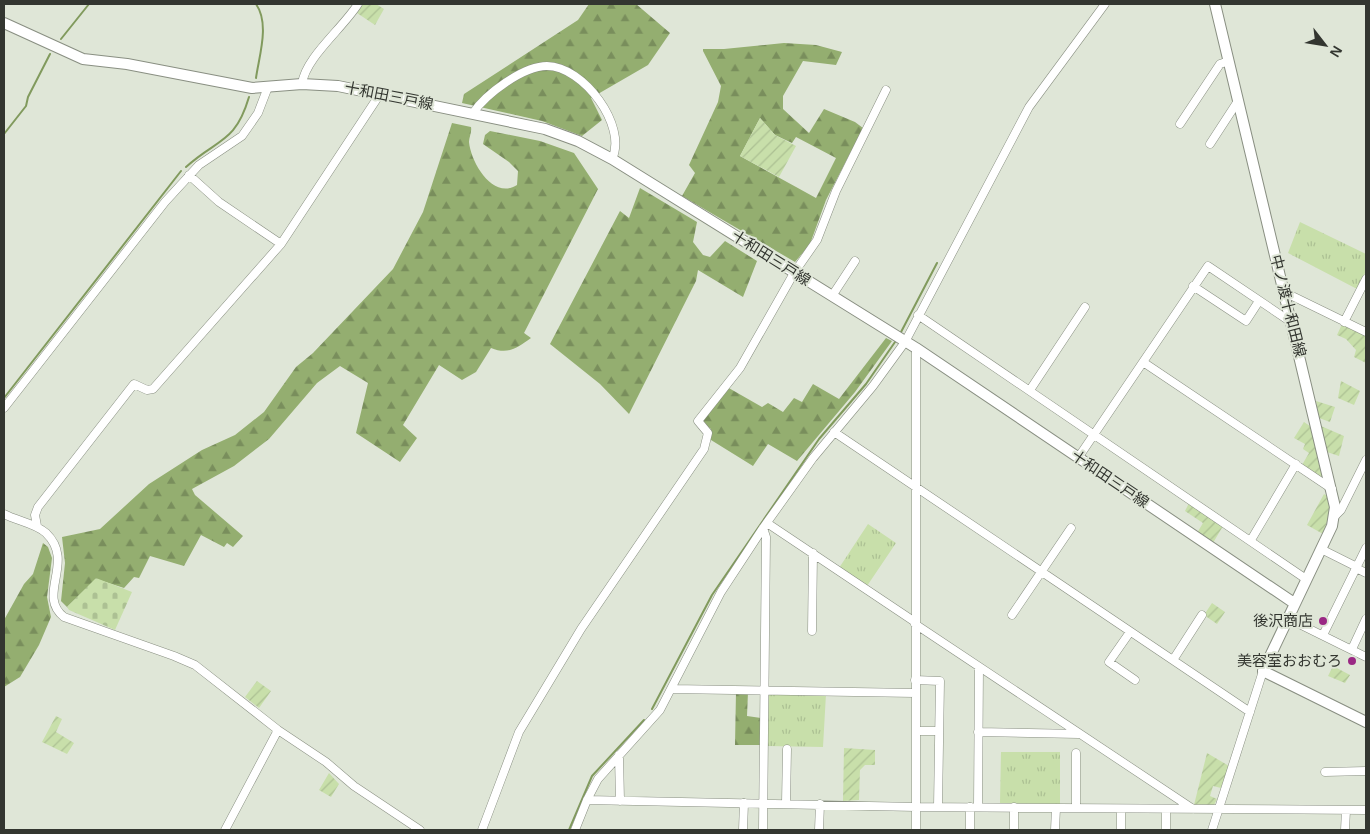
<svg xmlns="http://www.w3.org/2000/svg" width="1370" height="834" font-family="Arial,'Noto Sans JP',sans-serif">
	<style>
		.grass { fill: url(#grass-tufts) }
		.forest { fill: url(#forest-firs); fill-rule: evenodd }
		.cemetery { fill: url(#cemetery-stones) }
		.garden { fill: url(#garden-furrows) }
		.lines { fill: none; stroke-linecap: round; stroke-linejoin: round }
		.stream { stroke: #819a5d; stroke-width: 2 }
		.minor-casing { stroke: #898f82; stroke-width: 9 }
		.major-casing { stroke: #898f82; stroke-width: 12 }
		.minor { stroke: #fff; stroke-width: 8 }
		.major { stroke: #fff; stroke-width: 10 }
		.poi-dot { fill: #9a2884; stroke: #dfe6d7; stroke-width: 2 }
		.labels { text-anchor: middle; stroke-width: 4; stroke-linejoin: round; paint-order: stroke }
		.street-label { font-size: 15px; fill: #333630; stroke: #dfe6d7 }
		.poi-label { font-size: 15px; fill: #333630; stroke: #dfe6d7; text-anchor: end }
	</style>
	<defs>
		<pattern id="grass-tufts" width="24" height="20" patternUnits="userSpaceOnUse" patternTransform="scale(1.25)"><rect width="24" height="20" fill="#c8dfaa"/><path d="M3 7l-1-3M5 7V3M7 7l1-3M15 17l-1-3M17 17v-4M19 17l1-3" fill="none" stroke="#acc093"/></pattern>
		<pattern id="forest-firs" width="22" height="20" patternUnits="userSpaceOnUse" patternTransform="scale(1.25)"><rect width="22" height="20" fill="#94ae70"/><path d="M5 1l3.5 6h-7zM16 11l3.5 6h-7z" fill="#798e5c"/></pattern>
		<pattern id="cemetery-stones" width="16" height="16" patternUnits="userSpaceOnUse" patternTransform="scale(1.25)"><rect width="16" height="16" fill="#c8dfaa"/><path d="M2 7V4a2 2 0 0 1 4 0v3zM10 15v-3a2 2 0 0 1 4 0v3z" fill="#acc093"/></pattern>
		<pattern id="garden-furrows" width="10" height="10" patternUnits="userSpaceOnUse" patternTransform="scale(1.25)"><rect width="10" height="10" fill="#c8dfaa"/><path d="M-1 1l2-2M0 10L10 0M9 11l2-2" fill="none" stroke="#acc093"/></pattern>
	</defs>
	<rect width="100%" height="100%" fill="#dfe6d7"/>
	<path class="grass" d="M1300 222 1366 254V271L1357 289 1288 253Z
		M868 524 896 543 867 586 839 568Z
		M767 694H826L823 747 767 746Z
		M1001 752H1060V804L1000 803Z"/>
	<path class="forest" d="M589 4H636L670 33 648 65 591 98 602 120 582 136 542 121 462 103 464 94 578 20Z
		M784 43 816 45 842 52 836 65 803 61 783 96V109L809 133 824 109 855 122 863 128 826 200 810 244 795 262 682 196 695 173 689 165 718 102 721 86 703 51V49H724ZM760 118 775 135 792 143 796 137 836 158 816 198 740 156Z
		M452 123 471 127C472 132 469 137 469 142 471 163 493 200 517 185L518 171 509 162 483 144 485 135 490 131 540 141 574 153 598 189 524 333 531 338C517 348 508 355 491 348L476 372 462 380 439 365 403 425 417 438 400 462 356 433 368 383 340 366 317 383 269 439 234 466 192 489 195 495 243 536 233 547 227 543 224 547 201 535 184 566 150 556 139 578 134 577 124 588 96 579 67 607 61 601 65 563 62 537 100 529 149 484 202 450 235 435 264 412 296 367 313 353 393 269 423 212Z
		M640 188 697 222 693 242 703 255 710 257 725 241 757 261 743 297 698 270 696 281 629 414 600 384 550 344 620 211 629 218Z
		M886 338 892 341 855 392 797 461 768 444 753 466 711 440V429L701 422 727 387 762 407 768 403 783 412 794 398 802 402 813 384 839 399Z
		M43 543 48 547 52 558 47 597 51 617 39 645 20 677 4 687V620L24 584 33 574Z
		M736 692H748L747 716 761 718V745H735Z"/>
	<path class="cemetery" d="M96 578 132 592 115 630 69 610 67 607Z"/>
	<path class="garden" d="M363 4H376L384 9 375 25 357 13Z
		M760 118 775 135 796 146 779 177 740 156Z
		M1342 324 1366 335V363L1354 357 1356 350 1346 339 1337 335Z
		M1341 381 1360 391 1354 405 1338 398Z
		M1316 401 1335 407 1330 422 1319 418Z
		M1304 422 1313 428 1326 481 1302 465 1309 453 1303 449 1305 444 1294 438Z
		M1321 426 1344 436 1339 456 1327 452Z
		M1324 494 1330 498 1331 509 1323 534 1307 525Z
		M1189 503 1223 526 1213 543 1197 533 1203 523 1185 511Z
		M1212 603 1225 612 1217 624 1204 615Z
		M1333 666 1350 675 1345 683 1328 676Z
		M257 681 271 691 259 708 245 697Z
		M56 716 62 719 56 732 74 743 67 754 42 742Z
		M844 748 875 750V765H865L860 770 859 800 843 801Z
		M1207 753 1229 766 1221 788 1213 786 1210 796 1217 799 1214 805H1194Z
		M329 773 339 784 331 797 319 790Z"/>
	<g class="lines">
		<path class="stream" d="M61 39 89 4
			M256 78C259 56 270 24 256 4
			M4 134 26 106 28 97 50 54
			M186 167C218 138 235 144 249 97
			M900 334 937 263
			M4 398 181 171
			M652 709 712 595 819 439 866 384 895 342
			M569 830 592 776 644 720"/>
		<defs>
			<path id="minor" d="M302 84C305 58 343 28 358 4
				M473 113C486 94 523 66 547 66 583 66 628 126 612 159
				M1180 124 1220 64 1229 61
				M1210 144 1238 101
				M189 175 219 202 281 244
				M1193 286 1246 321 1259 301
				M1284 292 1366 332
				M832 296 855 261
				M918 315 1306 579
				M1344 322 1366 279
				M1143 362 1332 489
				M1030 390 1085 307
				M4 408 165 202 199 165 242 136 258 113 268 87
				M834 432 1250 712
				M1078 458 1208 266 1291 322
				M4 514C17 521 35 523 46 533 76 562 36 595 64 617L174 656 195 665 278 730 326 762 354 786 420 830
				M1335 516 1341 510 1366 460
				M767 523 915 622
				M37 526 35 515 38 507 134 384 147 390 153 389 281 244 380 94
				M1251 540 1296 464
				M1321 549 1357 567
				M1356 568 1366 573
				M1012 615 1071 528
				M1287 618 1366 657
				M915 624 1193 809
				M812 631 813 553
				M1130 632 1109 662 1135 680
				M1323 635 1366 548
				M1352 649 1366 619
				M1173 660 1202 615
				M915 680 940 681 938 807
				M672 689 915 693
				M916 731H939
				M978 732 1079 734
				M619 755 620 801
				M1325 772 1366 771
				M587 800 916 807 1366 810
				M786 803 787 749
				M978 807 979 667
				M1076 808V753
				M225 830 278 730
				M482 830 519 732 581 629 704 449 708 433 698 421 740 368 794 273 817 240 836 191 886 90
				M575 830 587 800 598 779 660 710 721 592 763 528 813 458 873 386 905 342 1029 107 1105 4
				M743 830 744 803
				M763 830 766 537 763 528
				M819 830 820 804
				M916 830V348
				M970 830V807
				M1014 830V807
				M1055 830 1056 808
				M1121 830V809
				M1166 830V809
				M1212 830 1263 671
				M1345 830 1346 810"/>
			<path id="major" d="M1215 4 1335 507 1332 526 1263 671 1366 722
				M4 23 83 59 127 64 252 88 302 84 338 86 545 129 578 141 612 159 916 348 1294 603"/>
		</defs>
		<use href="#minor" class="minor-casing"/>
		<use href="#major" class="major-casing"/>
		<use href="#minor" class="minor"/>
		<use href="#major" class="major"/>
	</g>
	<g class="poi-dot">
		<circle cx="1323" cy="621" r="5"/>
		<circle cx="1352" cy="661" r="5"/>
	</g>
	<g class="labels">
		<g class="street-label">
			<text transform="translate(389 96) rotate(11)" y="5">十和田三戸線</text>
			<text transform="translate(771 258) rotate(32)" y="5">十和田三戸線</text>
			<text transform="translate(1288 306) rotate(76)" y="5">中ノ渡十和田線</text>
			<text transform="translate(1110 479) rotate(34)" y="5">十和田三戸線</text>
		</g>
		<g class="poi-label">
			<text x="1313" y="626">後沢商店</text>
			<text x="1342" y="666">美容室おおむろ</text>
		</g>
	</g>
	<rect width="1370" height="834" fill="none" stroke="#333630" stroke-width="10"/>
	<g transform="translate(1325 45) rotate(121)" stroke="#dfe6d7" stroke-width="4" paint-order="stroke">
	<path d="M0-4L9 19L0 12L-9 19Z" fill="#333630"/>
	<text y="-8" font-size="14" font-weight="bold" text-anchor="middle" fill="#333630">N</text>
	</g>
</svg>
